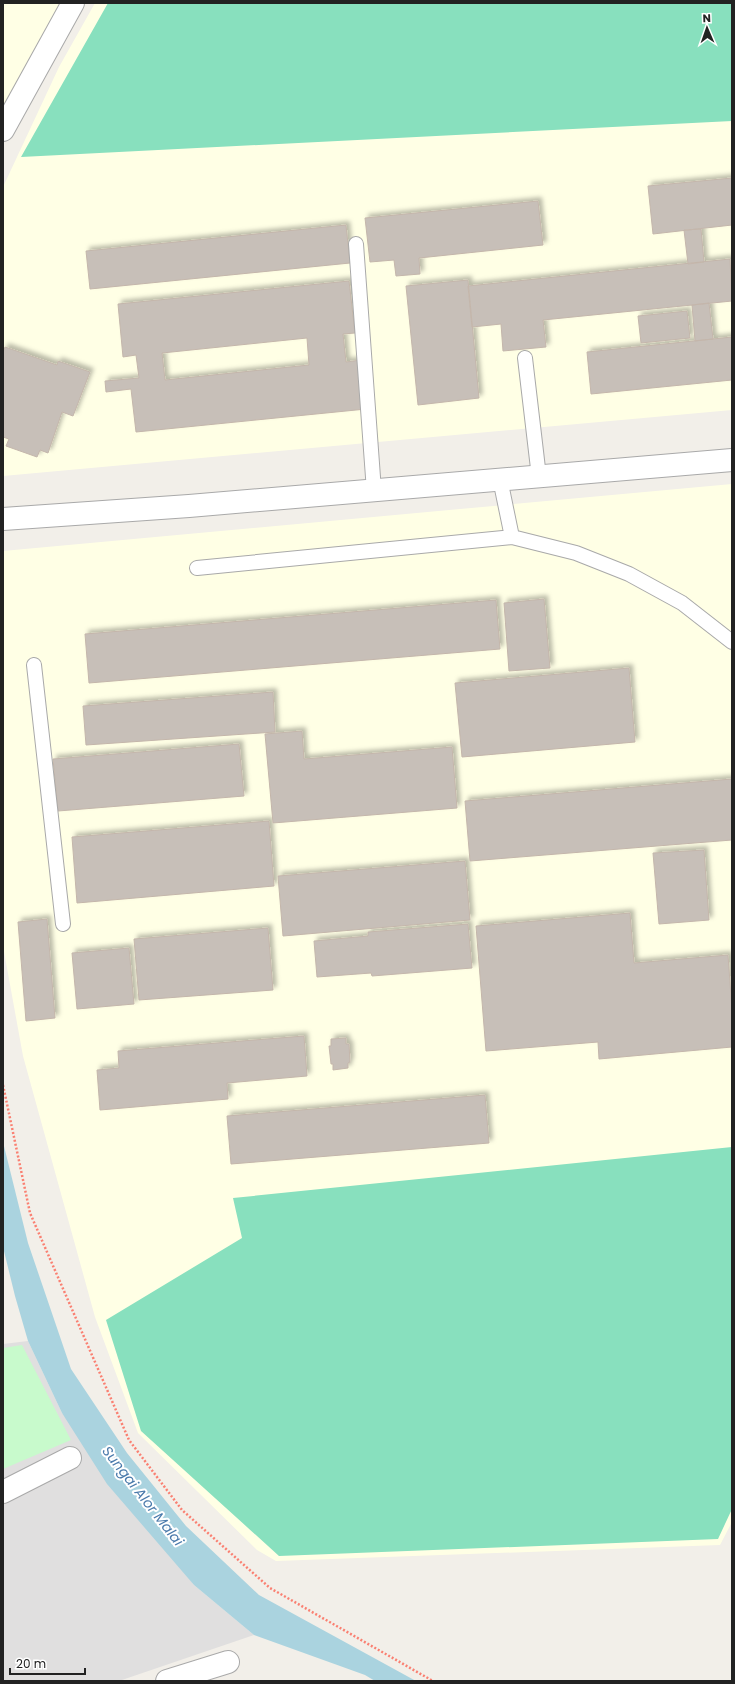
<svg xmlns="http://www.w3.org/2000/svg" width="735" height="1684" font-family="Poppins,sans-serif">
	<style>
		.residential { fill: #e0dfdf }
		.education { fill: #ffffe5 }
		.park { fill: #c8facc }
		.pitch { fill: #88e0be }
		.water { fill: #aad3df }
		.building { fill: #c7bfb8; stroke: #c4b6ab; fill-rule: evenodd; filter: url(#shadow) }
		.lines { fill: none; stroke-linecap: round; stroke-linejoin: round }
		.lane-casing { stroke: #a9a9a9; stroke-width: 16 }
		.street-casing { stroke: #a9a9a9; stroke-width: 24 }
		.path { stroke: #fa8072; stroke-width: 2.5; stroke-dasharray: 2 2; stroke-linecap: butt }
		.lane { stroke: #fff; stroke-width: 14 }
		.street { stroke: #fff; stroke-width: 22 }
		.labels { text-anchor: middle; stroke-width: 4; stroke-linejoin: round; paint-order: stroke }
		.water-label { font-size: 14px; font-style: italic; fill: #4a7aab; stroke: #fff }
	</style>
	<defs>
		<filter id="shadow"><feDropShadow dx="3.5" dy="-3.5" stdDeviation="2" flood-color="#0004"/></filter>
	</defs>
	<rect width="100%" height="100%" fill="#f2efe9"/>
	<path class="residential" d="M28 1341 62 1413 194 1585 254 1635 119 1681H3V1344Z"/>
	<path class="education" d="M3 3H67L3 117Z
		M95 3H732V410L3 476V187L59 67Z
		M732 484V1522L720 1545 276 1561 257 1550 138 1433 95 1317 23 1056 3 946V551Z"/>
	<path class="park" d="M22 1345 71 1440 3 1469V1348Z"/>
	<path class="pitch" d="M108 3H732V121L21 157Z
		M732 1147V1509L718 1539 279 1556 141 1431 106 1320 242 1238 233 1198Z"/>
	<path class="water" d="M3 1142 28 1243 71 1369 127 1453 186 1526 259 1595 416 1681H375L365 1675 254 1635 194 1585 107 1484 62 1413 28 1341 15 1296 3 1247Z"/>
	<path class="building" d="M732 178V225L653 234 648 186Z
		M538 201 543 245 419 258 420 274 396 276 394 260 370 262 365 218Z
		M346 225 350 263 90 289 86 251Z
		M701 229 704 262 688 264 684 230Z
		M730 259 732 301 543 320 546 347 503 351 501 324 472 327 468 286Z
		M468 280 479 398 418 405 406 286Z
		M349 281 355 333 343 334 346 362 361 360 366 409 136 432 131 389 106 392 105 381 139 378 136 355 123 357 118 304ZM307 338 309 365 165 380 162 353Z
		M709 303 713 339 695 341 692 305Z
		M687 311 690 338 641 343 638 316Z
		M732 337V380L591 394 587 352Z
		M5 347 57 365 58 361 90 372 73 416 62 412 48 453 40 450 37 457 6 446 9 439 3 437V352Z
		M544 599 550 668 509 671 504 603Z
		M496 600 500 649 89 683 85 634Z
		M629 668 635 742 462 757 455 683Z
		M273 692 275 732 86 745 83 706Z
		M302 731 304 759 452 747 457 808 273 823 265 734Z
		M239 744 244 796 58 811 53 759Z
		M732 779V840L470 861 465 801Z
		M269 821 274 886 77 903 72 837Z
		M704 850 709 920 659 924 653 853Z
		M465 861 470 920 283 936 278 876Z
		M630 913 634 963 728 955 732 1010V1047L599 1059 598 1042 486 1051 476 926Z
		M47 919 55 1018 26 1021 18 922Z
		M468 924 472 968 372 976 371 973 317 977 314 941 368 936V932Z
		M268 928 273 990 139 1000 134 939Z
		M129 948 134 1004 77 1009 72 953Z
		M304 1036 307 1076 227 1083 228 1099 100 1110 97 1070 119 1068 118 1051Z
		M346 1038V1044H349L350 1062 348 1063V1068L333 1070V1064H331L329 1046H331V1039Z
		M485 1095 489 1143 231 1164 227 1116Z"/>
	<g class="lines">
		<defs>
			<path id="lane" d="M356 244 374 491
				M525 358 539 477
				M512 537 576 553 629 574 682 603 732 642
				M197 568 512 537 500 479
				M34 665 63 924"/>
			<path id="street" d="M3 130 73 3
				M3 519 189 506 732 460
				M3 1492 70 1458
				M167 1681 228 1662"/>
		</defs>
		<use href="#lane" class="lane-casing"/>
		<use href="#street" class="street-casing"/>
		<path class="path" d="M3 1085 30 1213 129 1440 182 1510 270 1588 433 1681"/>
		<use href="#lane" class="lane"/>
		<use href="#street" class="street"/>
	</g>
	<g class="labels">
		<g class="water-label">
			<text transform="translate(143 1496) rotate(52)" y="5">Sungai Alor Malai</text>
		</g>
	</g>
	<rect width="735" height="1684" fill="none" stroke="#222222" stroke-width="8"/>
	<g transform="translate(707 28) rotate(358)" stroke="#ffffff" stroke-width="3" paint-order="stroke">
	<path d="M0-3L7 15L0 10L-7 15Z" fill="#222222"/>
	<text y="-6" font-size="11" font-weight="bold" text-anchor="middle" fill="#222222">N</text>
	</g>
	<path d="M10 1668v6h75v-6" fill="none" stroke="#222222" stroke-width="2"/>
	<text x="16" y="1668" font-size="12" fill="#222222" stroke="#ffffff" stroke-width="3" paint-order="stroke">20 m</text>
</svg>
